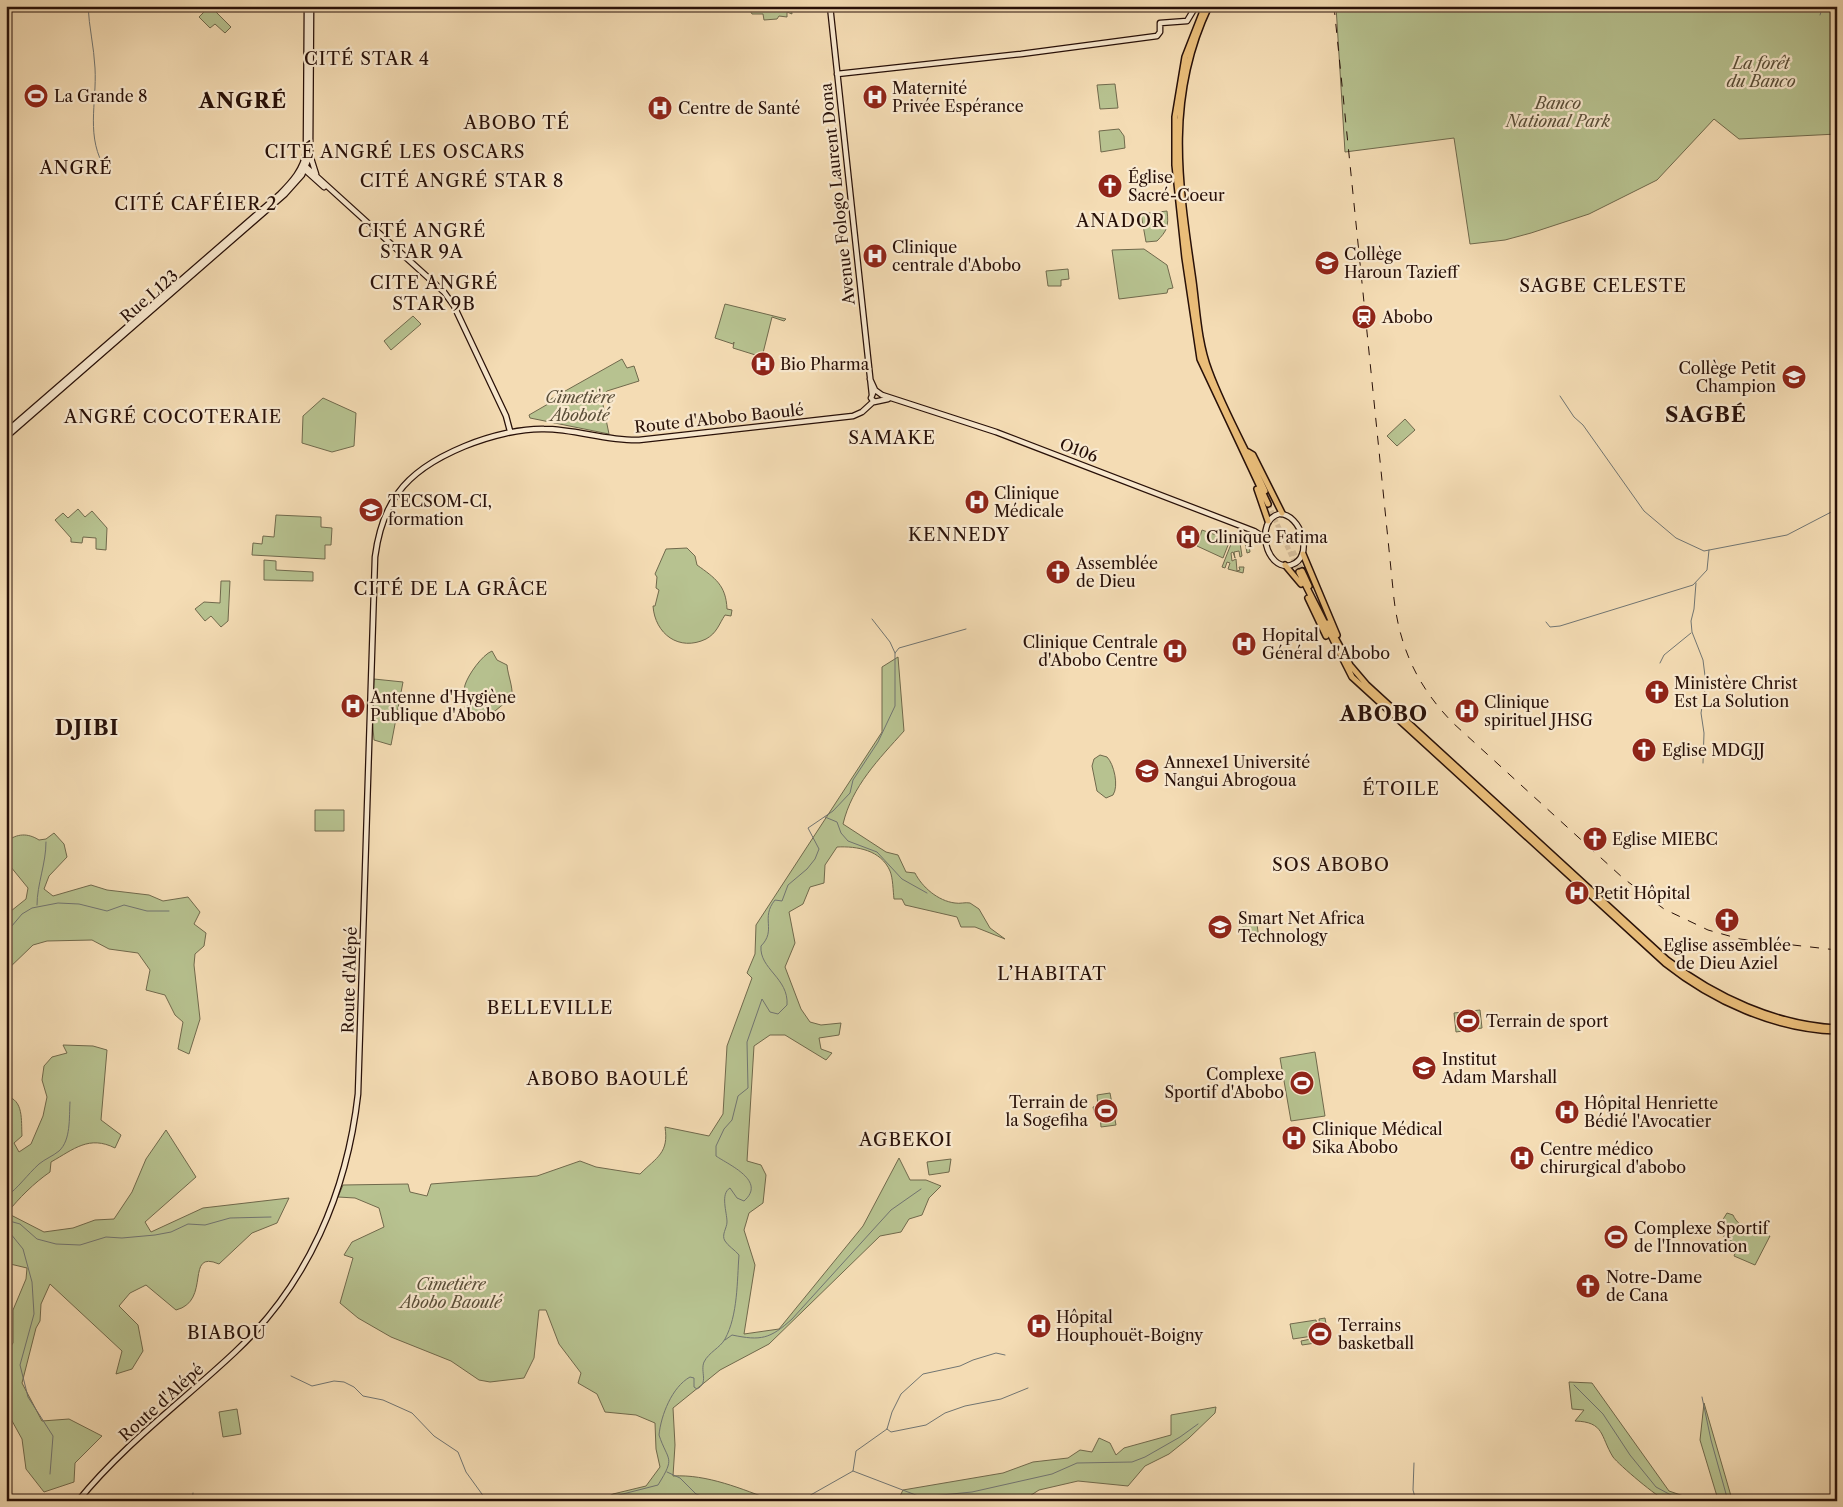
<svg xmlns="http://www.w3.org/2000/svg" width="1843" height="1507" font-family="'Libre Caslon Text',serif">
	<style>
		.green { fill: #b7c290; stroke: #70694c }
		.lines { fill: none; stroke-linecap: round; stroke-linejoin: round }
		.stream { stroke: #717572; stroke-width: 1 }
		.primary-tunnel { stroke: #d5bd9a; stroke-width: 5; stroke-dasharray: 5 2.5; stroke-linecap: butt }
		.secondary-casing { stroke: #281008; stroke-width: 7 }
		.primary-casing { stroke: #281008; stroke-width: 8 }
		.secondary { stroke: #f8e8ce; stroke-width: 4.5 }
		.primary { stroke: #eabe7a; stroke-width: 5 }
		.rail { stroke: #281008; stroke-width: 1; stroke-dasharray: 9 9; stroke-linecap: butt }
		.labels { text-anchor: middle; stroke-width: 4.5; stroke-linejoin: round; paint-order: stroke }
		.park-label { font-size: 16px; font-style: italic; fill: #5a4e38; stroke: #f8e8ce }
		.poi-label { font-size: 16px; fill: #281008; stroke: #f8e8ce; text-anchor: start }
		.street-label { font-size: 16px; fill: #281008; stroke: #f8e8ce }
		.neighbourhood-label { font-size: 18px; letter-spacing: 1px; fill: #281008; stroke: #f8e8ce }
		.district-label { font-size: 21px; font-weight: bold; letter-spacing: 1px; fill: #281008; stroke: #f8e8ce }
	</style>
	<rect width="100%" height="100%" fill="#f4dcb4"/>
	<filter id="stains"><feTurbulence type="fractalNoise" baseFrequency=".004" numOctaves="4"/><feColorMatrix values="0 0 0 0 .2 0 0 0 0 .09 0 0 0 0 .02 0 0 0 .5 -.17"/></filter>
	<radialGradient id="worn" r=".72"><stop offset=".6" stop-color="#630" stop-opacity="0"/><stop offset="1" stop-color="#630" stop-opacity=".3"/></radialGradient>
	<path class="green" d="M199 6H222L216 12 231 27 225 33 215 24 210 28 199 17 204 12Z
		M746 6H791L792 14 787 12V17L779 16 777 19 764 20 763 14H752L749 9 745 10Z
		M1336 6H1837V134L1739 139 1714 119 1657 180 1589 214 1531 233 1505 240 1470 244 1454 138 1345 152Z
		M1115 84 1118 108 1100 109 1097 85Z
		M1119 129 1124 136 1125 148 1101 152 1099 131Z
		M1167 211C1169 226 1167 231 1157 241L1146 242 1141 214Z
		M1144 249 1167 265 1173 288 1168 289 1167 293 1119 299 1112 250Z
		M1068 269 1069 279 1061 280V286H1048L1046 271Z
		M725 304 786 319 784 321 772 317 762 357 733 348 734 342 733 344 715 338Z
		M413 316 421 324 391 350 384 341Z
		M622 359 627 368 634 366 639 381 607 391 602 400 609 434 530 418 529 415 548 404 551 399Z
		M323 398 356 413 354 446 332 452 302 443 303 416Z
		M1405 419 1415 430 1397 446 1387 436Z
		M78 509 85 517 92 511 107 528 106 550 96 549V538L83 537 82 543 71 542V538L55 520 63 513 68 518Z
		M276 515 321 517V527L332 528 331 545H325V559L252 555 253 543 262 544 263 536 274 537Z
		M1202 530 1230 540 1223 558 1197 546Z
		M1235 534 1248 539 1250 552 1247 553 1245 542 1240 543 1242 556 1240 557 1239 551 1234 552 1235 558 1233 552 1231 553 1232 561 1236 559 1237 571 1240 570 1239 567H1244L1243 573 1228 569 1230 563 1227 562 1225 568 1222 567Z
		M687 548 695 556 697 565C715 578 726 585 727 609L732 610 731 616 725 615C719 624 717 633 706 639 679 652 655 634 653 606H655L659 590 656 588 657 577 655 574 666 549Z
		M264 560 276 561V570L313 572V581L264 580Z
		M221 581H230L228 621 221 627 211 616 205 621 195 609 204 602 220 603Z
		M492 651 497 660 507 665C508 676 513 686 512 697L495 711 473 715 465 708C467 699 463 692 465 685 468 675 482 655 492 651Z
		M898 657 904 731C879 759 852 786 843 824L886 852 898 855 906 872 915 873C922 887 938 901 955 903 960 904 965 902 970 903L979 909 990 928 1005 939 975 927H961L957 917 905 905 902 899H894C893 891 893 878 890 871 881 850 857 846 837 847L825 865 824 883 810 887 803 904 789 912 795 943 785 967 801 1009 810 1022 821 1025 841 1023 839 1035 819 1038 821 1049 832 1053 826 1060 785 1035H770L754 1046 747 1161 761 1165 766 1175 763 1203 749 1213 744 1230 755 1265 744 1334 779 1329 863 1226 899 1158 910 1180H926L941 1186 929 1198 922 1215 909 1219 901 1232 880 1236 769 1344 720 1370 673 1408 675 1445 673 1476C707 1474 742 1489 774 1501H600L613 1494 646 1486 660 1467 656 1449 655 1423 636 1415 605 1412 597 1394 578 1383 581 1373 559 1344 546 1310H539L534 1358 524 1378 490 1382 479 1380 451 1361 391 1337 358 1318 340 1303 353 1258 344 1255 352 1242 384 1227 379 1208 355 1198 338 1197 343 1185 408 1184 410 1192 427 1196 431 1184 537 1176 580 1161 596 1167 640 1174C657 1157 669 1153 665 1127L709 1136 723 1114 727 1046 752 978 747 973 755 954 756 925 882 732V667Z
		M374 679 403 682 391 745 374 740 372 716Z
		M1100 755 1107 757C1114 764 1119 786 1113 795L1106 798 1097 791 1092 766 1094 759Z
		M315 810H344V831H315Z
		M54 833 64 844 67 857 49 876 44 889 53 896 91 885 107 890 149 895 163 901 188 897 200 912 194 924 206 933 204 946 195 954 194 965 200 1019 189 1054 178 1049 183 1022 175 1015 165 995 146 990 150 970 138 953 109 949 92 940 47 941 33 945 6 971V915L26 899 28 888 6 861V842C17 833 28 833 39 840L46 839Z
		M1256 917 1259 939 1245 941 1242 920Z
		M1480 1010 1482 1028 1456 1032 1454 1013Z
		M63 1045 93 1046 107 1050 101 1120 121 1135 115 1148C89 1135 74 1149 51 1162L50 1172C34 1183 19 1198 7 1213L44 1232 73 1228 95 1220 114 1219 132 1192 146 1159 166 1130 196 1177 145 1222 151 1232 203 1208 289 1198 277 1223 252 1233 219 1264C184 1249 212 1301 176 1310L146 1285 130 1293 119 1306 138 1325 143 1351 132 1369 116 1374 122 1351 50 1284 41 1304 40 1321 36 1328 22 1383 42 1421 69 1419 102 1436 75 1463 74 1482 44 1492 26 1469 22 1439 6 1410V1353L13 1343V1310L26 1279 27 1268 6 1263V1096C24 1100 21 1120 22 1136L14 1143 19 1152 31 1144 43 1116 47 1097 42 1080 44 1066 52 1057 67 1053Z
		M1315 1052 1325 1116 1291 1121 1280 1058Z
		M1110 1093 1116 1125 1101 1127 1100 1115 1095 1116 1093 1107 1098 1106 1097 1095Z
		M951 1159 949 1172 929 1175 927 1162Z
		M1727 1213 1733 1215C1740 1230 1754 1231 1770 1236L1755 1265 1734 1256 1736 1251 1731 1247 1733 1242 1722 1235 1729 1225 1722 1221Z
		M1325 1318 1329 1341 1302 1345 1301 1341 1321 1337 1319 1319Z
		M1316 1320 1319 1335 1293 1339 1290 1324Z
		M1569 1382 1592 1383 1669 1491 1698 1501C1689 1501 1675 1503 1667 1501 1658 1498 1619 1465 1613 1457 1600 1436 1605 1422 1575 1421L1584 1410 1572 1409Z
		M1704 1403 1731 1496 1741 1501H1719L1716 1493 1700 1440Z
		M1216 1407 1215 1413 1189 1438 1169 1454 1145 1466 1128 1486 1078 1481 1039 1490 1022 1501H903L899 1498 903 1490 1003 1473 1033 1462 1068 1458 1080 1450 1092 1452 1099 1438 1110 1443 1116 1455 1124 1448 1171 1435V1415Z
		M237 1409 241 1434 223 1437 219 1412Z"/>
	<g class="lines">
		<path class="stream" d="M88 6C89 27 94 47 95 68 97 104 85 137 106 170
			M1820 15 1823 6
			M1560 396 1574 417 1583 425 1644 511 1676 538 1704 551 1787 535 1837 509
			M1696 583 1694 609 1691 621 1692 632 1703 660 1706 684 1701 713 1704 733 1703 763
			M872 619 890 642 895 653
			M1546 622 1550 627 1560 626 1693 585 1707 570 1709 550
			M1660 663 1664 655 1691 633
			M825 817 837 822 841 833 848 841 877 852 902 879 927 893
			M37 905C37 884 46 864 46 842
			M6 933 22 914 32 908 58 903 79 904 107 911 124 905 147 911H169
			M6 1197C19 1187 27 1175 39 1164 45 1159 53 1156 59 1151 71 1140 69 1118 70 1102
			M6 1220 20 1224 37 1239 56 1244 80 1245 106 1237 122 1238 155 1235 171 1232 188 1224 205 1225 230 1218 271 1217
			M6 1228 23 1249 32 1282 34 1314 20 1365 28 1397 53 1436 50 1474
			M725 1340 732 1335C761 1341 770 1339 792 1319L891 1210 921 1189
			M291 1376 312 1386 334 1381 344 1382 354 1387 363 1396 383 1400 412 1413 434 1436 458 1452 466 1472 487 1501
			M1574 1385 1603 1414 1630 1455 1656 1487 1682 1501
			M1702 1397 1711 1440 1728 1501
			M887 1429 891 1432 926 1425 945 1413 965 1406 1001 1399 1028 1388
			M1414 1463 1413 1490 1416 1501
			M853 1471 921 1497 972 1492 1052 1474 1077 1463 1132 1462 1145 1457 1180 1437 1198 1424
			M667 1472 680 1478 696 1494 714 1501
			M192 1501 193 1493
			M606 1501 619 1495 658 1485C676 1456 668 1462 659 1435 661 1415 672 1387 690 1377L694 1378V1387L697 1389C709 1383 700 1372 704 1362 709 1352 720 1348 725 1339 738 1315 737 1281 739 1255 735 1250 728 1246 725 1241 721 1235 727 1228 727 1222 727 1212 720 1194 730 1188L737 1198 744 1201C767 1181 729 1165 716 1156V1146L724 1129 732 1120 738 1096 748 1088 747 1042 762 999 770 1012 778 1014 787 1005C789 978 759 969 761 946 777 930 760 918 775 900L782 901 788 885 807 869 815 859 819 849 808 828 833 811 850 793 853 780 878 742 895 706V653L899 648 966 629
			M733 1501 747 1498 753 1501
			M800 1501 853 1471 856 1451 887 1429 892 1412 901 1394 923 1374 960 1366 973 1360 996 1353 1005 1355"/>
		<path class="primary-tunnel" d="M1268 504 1299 572
			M1293 551 1302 571"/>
		<defs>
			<path id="secondary" d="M830 6 872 395
				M837 74 1021 54 1157 36 1160 32V23L1187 21 1196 6
				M310 155 316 174
				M304 165 444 292 454 306 506 416 510 431
				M304 169 324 187
				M870 379 875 390 882 395 996 432 1254 531 1265 538
				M873 393 871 398 874 402 888 399
				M6 432 279 195C292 182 304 169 306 151L307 6
				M6 437 285 194 302 175 310 155 311 6
				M1279 514C1301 513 1315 558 1291 565 1266 572 1254 521 1279 514Z
				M78 1501C123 1445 183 1401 235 1352 308 1284 347 1192 358 1094L375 557C378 534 384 512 398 493 425 455 499 428 544 429 576 429 606 441 639 440L853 416 862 412 874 401"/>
			<path id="primary" d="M1205 6 1185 57 1175 117V165L1185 258 1200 359 1268 504
				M1209 6C1165 98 1179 184 1193 281 1197 311 1198 342 1209 371 1224 412 1247 451 1265 491
				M1248 452 1253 455 1282 513
				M1257 489 1268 521
				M1303 554 1337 635
				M1285 565 1301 584
				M1302 571 1309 586
				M1299 572 1352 677 1665 963C1713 1001 1774 1029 1837 1031
				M1308 598 1326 636
				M1327 623 1350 665 1367 685 1667 960C1715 997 1776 1025 1837 1028"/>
		</defs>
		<use href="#secondary" class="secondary-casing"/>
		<use href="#primary" class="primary-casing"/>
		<use href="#secondary" class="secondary"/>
		<use href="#primary" class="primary"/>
		<path class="rail" d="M1334 6 1394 599C1400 649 1418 687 1453 723L1623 878 1664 909 1708 930 1740 939 1837 950"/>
	</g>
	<defs>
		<symbol id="stadium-disc" viewBox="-11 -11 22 22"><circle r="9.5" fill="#8f2418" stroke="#f8e8ce"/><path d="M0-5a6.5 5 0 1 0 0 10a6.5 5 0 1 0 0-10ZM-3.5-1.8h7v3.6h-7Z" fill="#fff"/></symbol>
		<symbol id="hospital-disc" viewBox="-11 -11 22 22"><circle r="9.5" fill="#8f2418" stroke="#f8e8ce"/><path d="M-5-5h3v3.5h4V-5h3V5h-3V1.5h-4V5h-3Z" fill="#fff"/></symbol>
		<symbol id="church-disc" viewBox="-11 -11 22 22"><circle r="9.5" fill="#8f2418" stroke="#f8e8ce"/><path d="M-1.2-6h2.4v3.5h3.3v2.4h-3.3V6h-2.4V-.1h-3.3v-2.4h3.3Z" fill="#fff"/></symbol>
		<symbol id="university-disc" viewBox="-11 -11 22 22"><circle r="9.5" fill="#8f2418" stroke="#f8e8ce"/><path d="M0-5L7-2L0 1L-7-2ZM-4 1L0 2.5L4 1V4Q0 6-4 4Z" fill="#fff"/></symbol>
		<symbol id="station-disc" viewBox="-11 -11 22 22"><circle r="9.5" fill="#8f2418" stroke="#f8e8ce"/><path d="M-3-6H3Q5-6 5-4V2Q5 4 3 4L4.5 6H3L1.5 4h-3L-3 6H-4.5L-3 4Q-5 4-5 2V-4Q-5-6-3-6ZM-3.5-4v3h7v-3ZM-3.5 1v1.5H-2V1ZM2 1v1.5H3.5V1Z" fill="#fff"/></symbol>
	</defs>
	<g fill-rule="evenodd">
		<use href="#stadium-disc" x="22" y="82" width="28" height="28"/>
		<use href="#hospital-disc" x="861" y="83" width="28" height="28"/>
		<use href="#hospital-disc" x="646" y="94" width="28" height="28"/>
		<use href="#church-disc" x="1096" y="172" width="28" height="28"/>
		<use href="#hospital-disc" x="861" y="242" width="28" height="28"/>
		<use href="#university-disc" x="1313" y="249" width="28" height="28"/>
		<use href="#station-disc" x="1350" y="303" width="28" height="28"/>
		<use href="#hospital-disc" x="749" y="350" width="28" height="28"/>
		<use href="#university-disc" x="1780" y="363" width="28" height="28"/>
		<use href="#hospital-disc" x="963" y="488" width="28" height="28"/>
		<use href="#university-disc" x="357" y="496" width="28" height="28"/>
		<use href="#hospital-disc" x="1174" y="523" width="28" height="28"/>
		<use href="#church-disc" x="1044" y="558" width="28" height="28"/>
		<use href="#hospital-disc" x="1230" y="630" width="28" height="28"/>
		<use href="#hospital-disc" x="1161" y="637" width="28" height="28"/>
		<use href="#church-disc" x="1643" y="678" width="28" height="28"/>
		<use href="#hospital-disc" x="339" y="692" width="28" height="28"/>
		<use href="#hospital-disc" x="1453" y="697" width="28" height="28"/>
		<use href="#church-disc" x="1630" y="736" width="28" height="28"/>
		<use href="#university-disc" x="1133" y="757" width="28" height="28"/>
		<use href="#church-disc" x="1581" y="825" width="28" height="28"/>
		<use href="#hospital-disc" x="1563" y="879" width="28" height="28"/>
		<use href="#church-disc" x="1713" y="906" width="28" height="28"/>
		<use href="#university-disc" x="1206" y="913" width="28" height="28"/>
		<use href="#stadium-disc" x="1454" y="1007" width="28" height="28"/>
		<use href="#university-disc" x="1410" y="1054" width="28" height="28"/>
		<use href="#stadium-disc" x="1288" y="1069" width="28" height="28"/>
		<use href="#stadium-disc" x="1092" y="1097" width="28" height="28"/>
		<use href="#hospital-disc" x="1553" y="1098" width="28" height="28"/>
		<use href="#hospital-disc" x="1280" y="1124" width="28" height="28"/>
		<use href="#hospital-disc" x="1508" y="1144" width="28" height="28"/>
		<use href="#stadium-disc" x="1602" y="1223" width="28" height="28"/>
		<use href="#church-disc" x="1574" y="1272" width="28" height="28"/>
		<use href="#hospital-disc" x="1025" y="1312" width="28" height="28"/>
		<use href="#stadium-disc" x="1306" y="1320" width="28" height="28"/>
	</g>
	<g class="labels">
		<g class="park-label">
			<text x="1761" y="69">La forêt<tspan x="1761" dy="18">du Banco</tspan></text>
			<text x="1558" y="109">Banco<tspan x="1558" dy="18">National Park</tspan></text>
			<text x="580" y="403">Cimetière<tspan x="580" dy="18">Aboboté</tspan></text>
			<text x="451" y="1290">Cimetière<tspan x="451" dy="18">Abobo Baoulé</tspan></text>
		</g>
		<g class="poi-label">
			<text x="892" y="94">Maternité<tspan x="892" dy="18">Privée Espérance</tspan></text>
			<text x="54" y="102">La Grande 8</text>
			<text x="678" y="114">Centre de Santé</text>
			<text x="1128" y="183">Église<tspan x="1128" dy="18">Sacré-Coeur</tspan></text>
			<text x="892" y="253">Clinique<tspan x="892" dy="18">centrale d'Abobo</tspan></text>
			<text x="1344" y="260">Collège<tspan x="1344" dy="18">Haroun Tazieff</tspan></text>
			<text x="1382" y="323">Abobo</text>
			<text x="780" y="370">Bio Pharma</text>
			<text x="1776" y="374" text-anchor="end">Collège Petit<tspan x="1776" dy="18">Champion</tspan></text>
			<text x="994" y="499">Clinique<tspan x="994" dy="18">Médicale</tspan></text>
			<text x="388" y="507">TECSOM-CI,<tspan x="388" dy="18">formation</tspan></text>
			<text x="1206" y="543">Clinique Fatima</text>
			<text x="1076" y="569">Assemblée<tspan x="1076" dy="18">de Dieu</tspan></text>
			<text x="1262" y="641">Hopital<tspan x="1262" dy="18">Général d'Abobo</tspan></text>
			<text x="1158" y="648" text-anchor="end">Clinique Centrale<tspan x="1158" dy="18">d'Abobo Centre</tspan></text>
			<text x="1674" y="689">Ministère Christ<tspan x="1674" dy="18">Est La Solution</tspan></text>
			<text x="370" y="703">Antenne d'Hygiène<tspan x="370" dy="18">Publique d'Abobo</tspan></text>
			<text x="1484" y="708">Clinique<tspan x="1484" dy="18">spirituel JHSG</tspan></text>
			<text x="1662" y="756">Eglise MDGJJ</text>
			<text x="1164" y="768">Annexe1 Université<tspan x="1164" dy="18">Nangui Abrogoua</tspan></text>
			<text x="1612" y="845">Eglise MIEBC</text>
			<text x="1594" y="899">Petit Hôpital</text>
			<text x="1238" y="924">Smart Net Africa<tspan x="1238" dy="18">Technology</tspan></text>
			<text x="1727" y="951" text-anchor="middle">Eglise assemblée<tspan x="1727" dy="18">de Dieu Aziel</tspan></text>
			<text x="1486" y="1027">Terrain de sport</text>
			<text x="1442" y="1065">Institut<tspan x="1442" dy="18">Adam Marshall</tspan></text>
			<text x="1284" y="1080" text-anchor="end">Complexe<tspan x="1284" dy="18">Sportif d'Abobo</tspan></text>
			<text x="1088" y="1108" text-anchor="end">Terrain de<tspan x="1088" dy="18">la Sogefiha</tspan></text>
			<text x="1584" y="1109">Hôpital Henriette<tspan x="1584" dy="18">Bédié l'Avocatier</tspan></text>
			<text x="1312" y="1135">Clinique Médical<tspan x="1312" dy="18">Sika Abobo</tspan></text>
			<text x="1540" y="1155">Centre médico<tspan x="1540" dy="18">chirurgical d'abobo</tspan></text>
			<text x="1634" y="1234">Complexe Sportif<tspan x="1634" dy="18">de l'Innovation</tspan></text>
			<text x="1606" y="1283">Notre-Dame<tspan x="1606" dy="18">de Cana</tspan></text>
			<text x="1056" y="1323">Hôpital<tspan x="1056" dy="18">Houphouët-Boigny</tspan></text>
			<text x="1338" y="1331">Terrains<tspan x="1338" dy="18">basketball</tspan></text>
		</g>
		<g class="street-label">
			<text transform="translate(837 194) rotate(-96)" y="6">Avenue Fologo Laurent Dona</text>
			<text transform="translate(149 296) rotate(-41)" y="6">Rue L123</text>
			<text transform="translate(719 418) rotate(-6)" y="6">Route d'Abobo Baoulé</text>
			<text transform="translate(1079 450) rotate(21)" y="6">O106</text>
			<text transform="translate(349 980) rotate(-88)" y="6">Route d'Alépé</text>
			<text transform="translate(161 1402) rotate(-42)" y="6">Route d'Alépé</text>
		</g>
		<g class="neighbourhood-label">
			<text x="367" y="65">CITÉ STAR 4</text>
			<text x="517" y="129">ABOBO TÉ</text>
			<text x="395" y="158">CITÉ ANGRÉ LES OSCARS</text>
			<text x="76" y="174">ANGRÉ</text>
			<text x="462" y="187">CITÉ ANGRÉ STAR 8</text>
			<text x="196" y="210">CITÉ CAFÉIER 2</text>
			<text x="1121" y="227">ANADOR</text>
			<text x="422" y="237">CITÉ ANGRÉ<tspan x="422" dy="21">STAR 9A</tspan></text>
			<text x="434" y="289">CITE ANGRÉ<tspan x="434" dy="21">STAR 9B</tspan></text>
			<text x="1603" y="292">SAGBE CELESTE</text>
			<text x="173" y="423">ANGRÉ COCOTERAIE</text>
			<text x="892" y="444">SAMAKE</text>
			<text x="959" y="541">KENNEDY</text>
			<text x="451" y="595">CITÉ DE LA GRÂCE</text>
			<text x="1401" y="795">ÉTOILE</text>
			<text x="1331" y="871">SOS ABOBO</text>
			<text x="1052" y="980">L’HABITAT</text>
			<text x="550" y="1014">BELLEVILLE</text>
			<text x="608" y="1085">ABOBO BAOULÉ</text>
			<text x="906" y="1146">AGBEKOI</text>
			<text x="227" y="1339">BIABOU</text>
		</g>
		<g class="district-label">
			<text x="243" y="108">ANGRÉ</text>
			<text x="1706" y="422">SAGBÉ</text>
			<text x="1384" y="721">ABOBO</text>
			<text x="87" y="735">DJIBI</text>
		</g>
	</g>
	<rect width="1843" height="1507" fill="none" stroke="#f4dcb4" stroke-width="25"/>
	<rect x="8" y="8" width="1828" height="1492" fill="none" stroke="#281008" stroke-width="2.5"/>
	<rect x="12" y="12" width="1818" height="1482" fill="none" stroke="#281008"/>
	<rect width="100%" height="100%" filter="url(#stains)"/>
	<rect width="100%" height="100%" fill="url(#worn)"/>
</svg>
